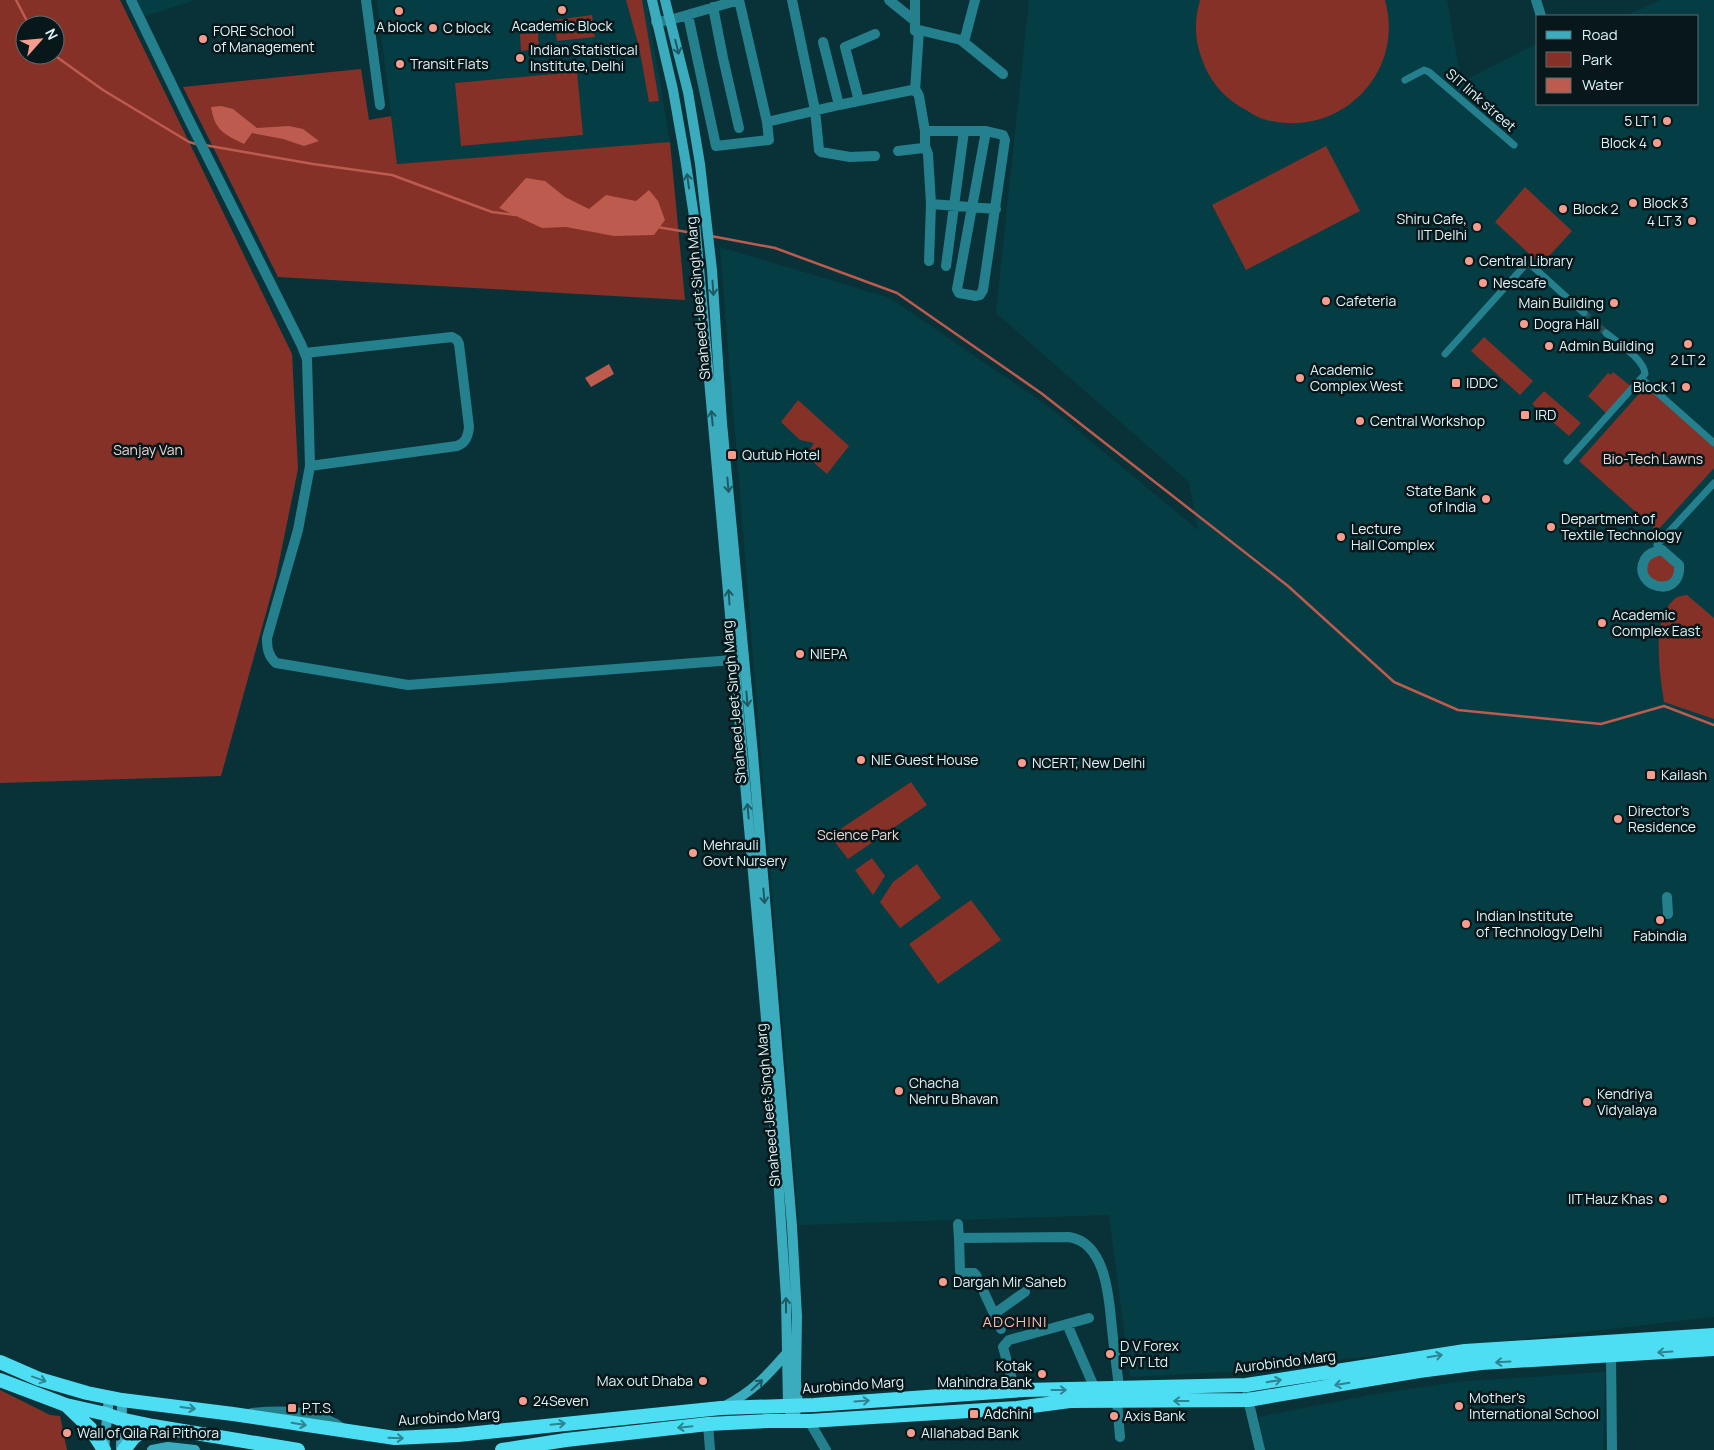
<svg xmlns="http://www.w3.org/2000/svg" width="1714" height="1450" font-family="Manrope,sans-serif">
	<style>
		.built { fill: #053d45 }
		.green { fill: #863127; fill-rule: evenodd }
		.water { fill: #bc5b4e }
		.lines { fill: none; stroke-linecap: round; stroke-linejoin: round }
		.stream { stroke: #bc5b4e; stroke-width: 2.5 }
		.pedestrian-tunnel { stroke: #294f55; stroke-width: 7; stroke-dasharray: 7 3.5; stroke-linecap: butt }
		.pedestrian { stroke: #25808e; stroke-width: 7 }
		.minor { stroke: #25808e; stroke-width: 10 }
		.secondary { stroke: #3aacbe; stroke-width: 10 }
		.trunk { stroke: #4edef3; stroke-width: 14 }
		.oneway { stroke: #1e5a64 }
		.oneway2 { stroke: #2e8491 }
		.poi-dot { fill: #f59d8f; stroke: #07171a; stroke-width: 2 }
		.labels { text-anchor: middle; stroke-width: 5; stroke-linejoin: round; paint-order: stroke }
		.poi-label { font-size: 14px; fill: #dff3f7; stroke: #07171a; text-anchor: start }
		.street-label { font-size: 14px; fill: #dff3f7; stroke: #07171a }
		.park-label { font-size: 14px; fill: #f0d5d0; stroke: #07171a }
		.neighbourhood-label { font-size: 15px; letter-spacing: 1px; fill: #fcb9ae; stroke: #07171a }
	</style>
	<rect width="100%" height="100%" fill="#093238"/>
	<path class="built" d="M135 0H195L143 17Z
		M377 0H646L670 142 397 164Z
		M1029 0H1447L1461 82 1538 43V104H1698V16H1625L1661 0H1714V1317L1241 1371 1130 1377 1109 1215 799 1225 720 247 890 298 1052 409 1198 530 1189 482 996 313Z
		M1605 1372 1603 1450H1264L1259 1417 1370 1395 1455 1382Z"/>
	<path class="green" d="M0 0H120L292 354 298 469 276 577 221 776 0 783ZM25 25H55V55H25Z
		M626 0H642L659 101 649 102 639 47Z
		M1200 0H1385C1406 75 1337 141 1263 119 1257 117 1251 113 1246 110 1228 101 1213 85 1205 67 1195 43 1193 25 1200 0Z
		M592 15 595 37 557 41 554 20Z
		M538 33 539 49 521 51 520 34Z
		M361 69 369 120 391 116 397 164 670 142 685 300 278 277 183 87Z
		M577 72 583 135 461 146 455 83Z
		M1326 146 1360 211 1246 270 1212 205Z
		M1525 187 1572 231 1541 265 1495 222Z
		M1484 337 1533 381 1520 395 1471 351Z
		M1613 372 1632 387 1607 414 1588 396 1608 373 1611 375Z
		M1646 386 1714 447V468L1657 531 1579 461Z
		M1544 391 1581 423 1569 436 1532 404Z
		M798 400 849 446 827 474 806 456 814 443 800 440 781 422Z
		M1661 553 1676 566 1673 577 1664 583 1653 581 1646 572 1647 561Z
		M1687 595 1714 618V719L1664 702C1660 675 1650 617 1676 598 1678 596 1684 596 1687 595Z
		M911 782 927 805 848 859 830 836Z
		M872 858 885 876 873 895 855 870Z
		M917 864 941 898 900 928 880 902 893 882Z
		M971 900 1001 940 938 984 909 944Z
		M0 1390 50 1415 60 1416 67 1450H0Z"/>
	<path class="water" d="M221 106 233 109 257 128 289 126 303 129 319 141 304 146 283 139 252 133 244 144C224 134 215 131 211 107Z
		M526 178 545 181 565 197 589 209 606 195 636 201 649 190 658 201 665 220 654 235 614 236 566 227 542 228 499 208Z
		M609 364 614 374 591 387 585 378Z"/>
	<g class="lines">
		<path class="stream" d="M16 0 29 25
			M54 55 103 90 189 142 196 144
			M204 145 313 164 392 175 492 212 515 215
			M657 227 693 233
			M711 236 775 248 897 293 1041 393 1288 586 1394 682 1458 710 1601 724 1664 706 1714 725"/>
		<path class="pedestrian-tunnel" d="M1584 313 1606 333"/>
		<path class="pedestrian" d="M1405 80 1424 70 1429 72 1514 145
			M1445 354 1526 264 1531 265 1584 313
			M1642 379 1714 443
			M1567 461 1645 374C1645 360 1617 342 1606 333
			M1657 545 1714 483"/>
		<path class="minor" d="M131 0 188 118 301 344 307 359 310 466 298 530 267 638C267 648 268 656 276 663L408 685 733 660
			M366 0 380 105
			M792 0 815 110 819 150 821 152 850 157 875 156
			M889 0 915 21
			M915 0V31L919 30 961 40 965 38 975 0
			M1536 0 1541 16
			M713 7 723 58 739 128
			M688 15 716 146 769 140 767 122 739 0
			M656 22 670 20 739 0
			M961 40 1003 74
			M823 42 839 105
			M915 91 919 30
			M859 101 845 47 875 34
			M767 122 839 105 912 90 917 92 919 96 925 131V146L923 148 898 151
			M925 131H986L1003 135 1005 140 983 290 980 295 976 296 959 293 957 289 986 131
			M925 146 928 154 931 204 929 261
			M931 204 996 209
			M946 266 964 131
			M305 353 452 337 457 340 459 344 469 427C468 436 466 443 457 446L310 466
			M1662 550 1679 565C1682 601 1630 587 1645 559 1649 553 1655 551 1662 550Z
			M1667 897 1668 914
			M958 1224 959 1238
			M994 1314 1025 1292
			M1067 1324 1095 1389
			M1001 1329 976 1275 974 1273H962L960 1271 959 1238 1069 1237C1107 1243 1109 1300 1112 1329 1114 1349 1117 1368 1119 1388
			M1611 1355 1612 1450
			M1015 1390 1003 1347 1009 1340 1089 1318
			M1247 1395 1260 1450
			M1117 1401 1120 1437
			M252 1413C283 1410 317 1410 344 1429
			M809 1421 826 1450
			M708 1424 710 1450"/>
		<path class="secondary" d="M652 0 673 90 686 164 695 223 703 312 772 1086 786 1298 788 1405 793 1421
			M665 0 688 92 700 164 712 270 722 423 753 754 792 1226 797 1316 796 1382 798 1405 796 1411
			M725 1406C753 1391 765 1378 786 1354
			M104 1450 109 1397
			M121 1450 122 1400
			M152 1450 168 1447 195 1450"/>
		<path class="trunk" d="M0 1362 39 1379 87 1393 122 1400 233 1414 395 1438 458 1435 721 1408 814 1405 1024 1390 1246 1385 1465 1351 1714 1335
			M0 1380 66 1405 106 1414 120 1419 153 1426 298 1450
			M66 1405 90 1428 104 1450
			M124 1450 134 1437 153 1426
			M502 1450 566 1440 708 1424 768 1421H809L1017 1408 1070 1401 1248 1400 1419 1371 1481 1363 1714 1349"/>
	</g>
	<defs><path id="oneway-shaft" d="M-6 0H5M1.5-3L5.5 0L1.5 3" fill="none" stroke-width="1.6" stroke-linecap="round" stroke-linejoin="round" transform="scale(1.25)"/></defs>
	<g class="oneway">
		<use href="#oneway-shaft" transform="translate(677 47) rotate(76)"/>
		<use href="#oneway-shaft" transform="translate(688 181) rotate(-98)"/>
		<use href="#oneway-shaft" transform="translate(713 288) rotate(86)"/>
		<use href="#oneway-shaft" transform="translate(712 418) rotate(-96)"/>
		<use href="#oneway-shaft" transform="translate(728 485) rotate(85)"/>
		<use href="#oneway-shaft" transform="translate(729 597) rotate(-94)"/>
		<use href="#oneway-shaft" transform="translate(747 699) rotate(85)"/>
		<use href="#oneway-shaft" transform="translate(748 811) rotate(-95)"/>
		<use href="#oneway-shaft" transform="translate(764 896) rotate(85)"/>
		<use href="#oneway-shaft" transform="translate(786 1305) rotate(-90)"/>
		<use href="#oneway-shaft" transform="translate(757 1385) rotate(-43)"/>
	</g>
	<g class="oneway2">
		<use href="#oneway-shaft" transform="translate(1665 1352) rotate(176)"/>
		<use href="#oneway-shaft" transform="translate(1435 1356) rotate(-9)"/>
		<use href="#oneway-shaft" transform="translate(1503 1362) rotate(177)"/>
		<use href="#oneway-shaft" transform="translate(39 1379) rotate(20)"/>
		<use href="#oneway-shaft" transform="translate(1274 1381) rotate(-9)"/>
		<use href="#oneway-shaft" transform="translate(1342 1384) rotate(170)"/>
		<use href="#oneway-shaft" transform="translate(1059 1390)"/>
		<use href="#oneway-shaft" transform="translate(862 1401) rotate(-4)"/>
		<use href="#oneway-shaft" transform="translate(1181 1401) rotate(180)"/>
		<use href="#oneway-shaft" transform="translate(188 1408) rotate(7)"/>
		<use href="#oneway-shaft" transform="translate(299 1424) rotate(9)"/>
		<use href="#oneway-shaft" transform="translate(558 1424) rotate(-6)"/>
		<use href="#oneway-shaft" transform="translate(685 1427) rotate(174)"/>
		<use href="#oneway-shaft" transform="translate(396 1438) rotate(2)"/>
	</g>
	<g class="poi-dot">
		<circle cx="562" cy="10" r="5"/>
		<circle cx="399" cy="11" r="5"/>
		<circle cx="433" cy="28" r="5"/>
		<circle cx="203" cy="39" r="5"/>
		<circle cx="520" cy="58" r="5"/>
		<circle cx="400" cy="64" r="5"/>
		<circle cx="1667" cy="121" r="5"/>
		<circle cx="1657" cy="143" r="5"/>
		<circle cx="1633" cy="203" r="5"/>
		<circle cx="1563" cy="209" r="5"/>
		<circle cx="1692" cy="221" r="5"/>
		<circle cx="1477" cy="227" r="5"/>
		<circle cx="1469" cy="261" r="5"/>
		<circle cx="1483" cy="283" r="5"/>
		<circle cx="1326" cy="301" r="5"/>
		<circle cx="1614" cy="303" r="5"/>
		<circle cx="1524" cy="324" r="5"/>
		<circle cx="1688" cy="344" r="5"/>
		<circle cx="1549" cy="346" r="5"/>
		<circle cx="1300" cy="378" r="5"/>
		<rect x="1451" y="378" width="10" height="10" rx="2.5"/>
		<circle cx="1686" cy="387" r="5"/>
		<rect x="1520" y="410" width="10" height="10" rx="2.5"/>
		<circle cx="1360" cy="421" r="5"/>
		<rect x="727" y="450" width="10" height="10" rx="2.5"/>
		<circle cx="1486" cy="499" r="5"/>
		<circle cx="1551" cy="527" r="5"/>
		<circle cx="1341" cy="537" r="5"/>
		<circle cx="1602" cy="623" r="5"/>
		<circle cx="800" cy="654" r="5"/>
		<circle cx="861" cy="760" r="5"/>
		<circle cx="1022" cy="763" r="5"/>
		<rect x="1646" y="770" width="10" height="10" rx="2.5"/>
		<circle cx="1618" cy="819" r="5"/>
		<circle cx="693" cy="853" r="5"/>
		<circle cx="1660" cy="920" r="5"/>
		<circle cx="1466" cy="924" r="5"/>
		<circle cx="899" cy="1091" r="5"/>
		<circle cx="1587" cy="1102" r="5"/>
		<circle cx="1663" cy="1199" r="5"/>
		<circle cx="943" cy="1282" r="5"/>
		<circle cx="1110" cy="1354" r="5"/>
		<circle cx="1042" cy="1374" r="5"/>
		<circle cx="703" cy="1381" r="5"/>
		<circle cx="523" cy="1401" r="5"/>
		<circle cx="1459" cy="1406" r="5"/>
		<rect x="287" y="1403" width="10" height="10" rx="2.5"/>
		<rect x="969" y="1409" width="10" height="10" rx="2.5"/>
		<circle cx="1114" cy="1416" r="5"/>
		<circle cx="67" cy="1433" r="5"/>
		<circle cx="911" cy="1433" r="5"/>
	</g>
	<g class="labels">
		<g class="poi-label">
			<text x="562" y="31" text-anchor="middle">Academic Block</text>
			<text x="399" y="32" text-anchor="middle">A block</text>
			<text x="443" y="33">C block</text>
			<text x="213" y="36">FORE School<tspan x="213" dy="16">of Management</tspan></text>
			<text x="530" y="55">Indian Statistical<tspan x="530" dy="16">Institute, Delhi</tspan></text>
			<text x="410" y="69">Transit Flats</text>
			<text x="1657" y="126" text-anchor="end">5 LT 1</text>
			<text x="1647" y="148" text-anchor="end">Block 4</text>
			<text x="1643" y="208">Block 3</text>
			<text x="1573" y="214">Block 2</text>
			<text x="1467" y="224" text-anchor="end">Shiru Cafe,<tspan x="1467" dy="16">IIT Delhi</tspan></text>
			<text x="1682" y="226" text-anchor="end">4 LT 3</text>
			<text x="1479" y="266">Central Library</text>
			<text x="1493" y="288">Nescafe</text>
			<text x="1336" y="306">Cafeteria</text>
			<text x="1604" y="308" text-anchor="end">Main Building</text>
			<text x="1534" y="329">Dogra Hall</text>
			<text x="1559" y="351">Admin Building</text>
			<text x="1688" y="365" text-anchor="middle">2 LT 2</text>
			<text x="1310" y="375">Academic<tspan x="1310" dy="16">Complex West</tspan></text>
			<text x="1466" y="388">IDDC</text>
			<text x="1676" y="392" text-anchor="end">Block 1</text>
			<text x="1535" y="420">IRD</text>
			<text x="1370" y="426">Central Workshop</text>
			<text x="742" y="460">Qutub Hotel</text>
			<text x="1476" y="496" text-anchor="end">State Bank<tspan x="1476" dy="16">of India</tspan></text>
			<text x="1561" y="524">Department of<tspan x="1561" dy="16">Textile Technology</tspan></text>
			<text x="1351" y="534">Lecture<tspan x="1351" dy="16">Hall Complex</tspan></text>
			<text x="1612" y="620">Academic<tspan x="1612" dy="16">Complex East</tspan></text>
			<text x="810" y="659">NIEPA</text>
			<text x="871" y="765">NIE Guest House</text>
			<text x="1032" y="768">NCERT, New Delhi</text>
			<text x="1661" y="780">Kailash</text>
			<text x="1628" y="816">Director's<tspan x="1628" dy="16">Residence</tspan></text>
			<text x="703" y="850">Mehrauli<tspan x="703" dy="16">Govt Nursery</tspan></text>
			<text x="1476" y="921">Indian Institute<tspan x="1476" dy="16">of Technology Delhi</tspan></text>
			<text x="1660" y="941" text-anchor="middle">Fabindia</text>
			<text x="909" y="1088">Chacha<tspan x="909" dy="16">Nehru Bhavan</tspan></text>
			<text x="1597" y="1099">Kendriya<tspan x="1597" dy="16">Vidyalaya</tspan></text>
			<text x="1653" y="1204" text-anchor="end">IIT Hauz Khas</text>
			<text x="953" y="1287">Dargah Mir Saheb</text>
			<text x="1120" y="1351">D V Forex<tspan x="1120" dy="16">PVT Ltd</tspan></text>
			<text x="1032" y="1371" text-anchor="end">Kotak<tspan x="1032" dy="16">Mahindra Bank</tspan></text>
			<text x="693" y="1386" text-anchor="end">Max out Dhaba</text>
			<text x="1469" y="1403">Mother's<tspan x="1469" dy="16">International School</tspan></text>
			<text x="533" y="1406">24Seven</text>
			<text x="302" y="1413">P.T.S.</text>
			<text x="984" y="1419">Adchini</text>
			<text x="1124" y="1421">Axis Bank</text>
			<text x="77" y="1438">Wall of Qila Rai Pithora</text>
			<text x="921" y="1438">Allahabad Bank</text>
		</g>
		<g class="street-label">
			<text transform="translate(1481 100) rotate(41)" y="5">SIT link street</text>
			<text transform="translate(698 298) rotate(-95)" y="5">Shaheed Jeet Singh Marg</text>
			<text transform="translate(734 702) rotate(-95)" y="5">Shaheed Jeet Singh Marg</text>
			<text transform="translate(768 1105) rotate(-95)" y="5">Shaheed Jeet Singh Marg</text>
			<text transform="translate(1285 1362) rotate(-7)" y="5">Aurobindo Marg</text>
			<text transform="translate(853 1385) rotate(-4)" y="5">Aurobindo Marg</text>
			<text transform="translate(449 1417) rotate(-4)" y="5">Aurobindo Marg</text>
		</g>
		<g class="park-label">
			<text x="148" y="455">Sanjay Van</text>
			<text x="1653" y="464">Bio-Tech Lawns</text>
			<text x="858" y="840">Science Park</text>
		</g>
		<g class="neighbourhood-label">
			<text x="1015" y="1327">ADCHINI</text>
		</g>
	</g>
	<rect x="1536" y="15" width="162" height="90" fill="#07171a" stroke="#5d6f72"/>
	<rect x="1546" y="31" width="25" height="8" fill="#3aacbe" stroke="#5d6f72"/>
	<text x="1582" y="40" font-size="15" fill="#dff3f7">Road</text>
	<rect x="1546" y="52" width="25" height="15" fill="#863127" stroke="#5d6f72"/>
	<text x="1582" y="65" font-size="15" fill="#dff3f7">Park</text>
	<rect x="1546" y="78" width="25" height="15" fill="#bc5b4e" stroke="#5d6f72"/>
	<text x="1582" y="90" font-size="15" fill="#dff3f7">Water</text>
	<g transform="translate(40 40) rotate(63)"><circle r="24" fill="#07171a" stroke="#5d6f72"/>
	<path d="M0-4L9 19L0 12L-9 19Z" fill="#f59d8f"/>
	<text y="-8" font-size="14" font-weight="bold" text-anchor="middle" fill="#dff3f7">N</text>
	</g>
</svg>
